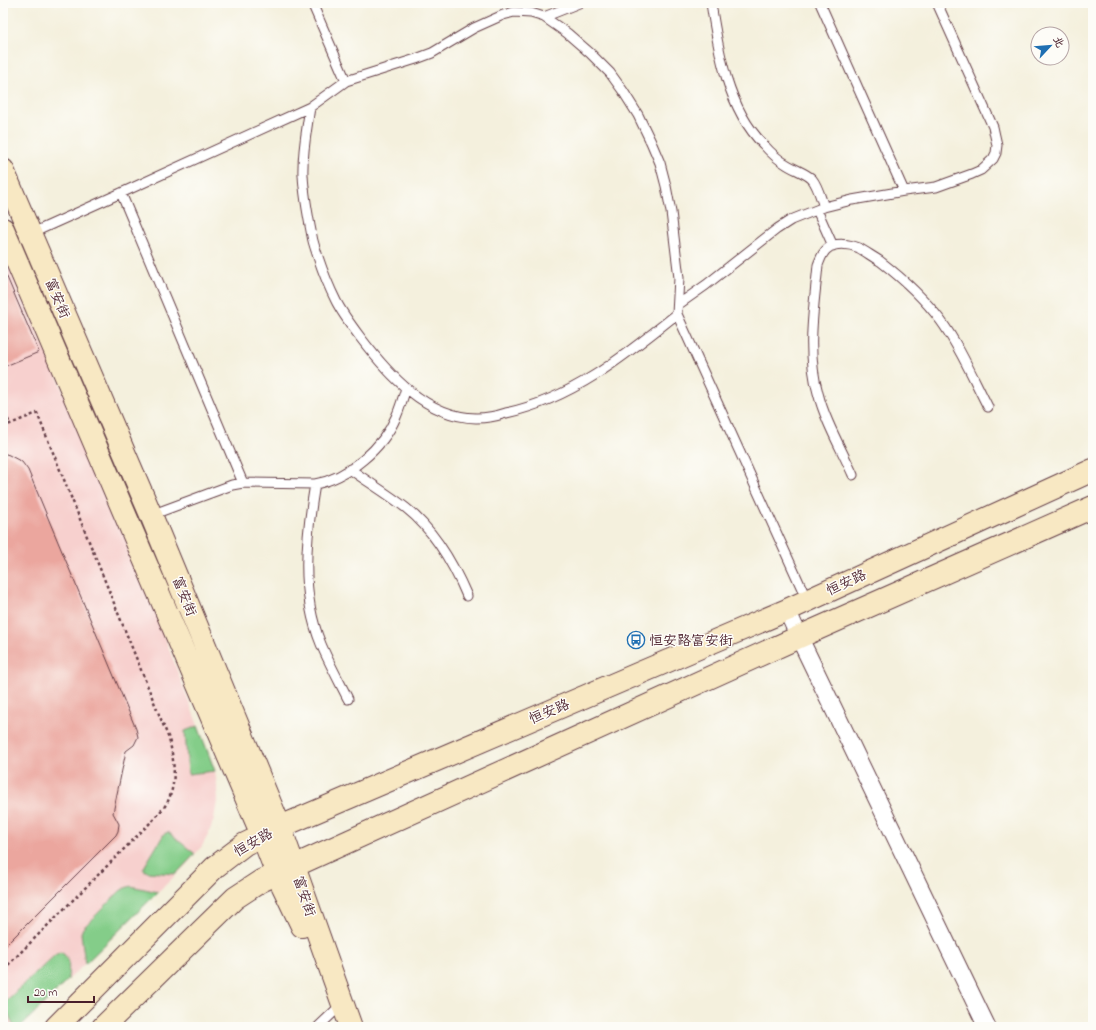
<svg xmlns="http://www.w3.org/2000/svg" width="1096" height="1030" font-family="'Indie Flower','LXGW WenKai TC',sans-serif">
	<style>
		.built { fill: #f7d0ce }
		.green { fill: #84cd89; stroke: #67765a }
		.building { fill: #eba69e }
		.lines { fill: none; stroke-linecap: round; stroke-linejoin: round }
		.lane-casing { stroke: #643e46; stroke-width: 11 }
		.street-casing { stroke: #643e46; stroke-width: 19 }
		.secondary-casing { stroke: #643e46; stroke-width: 24 }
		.path { stroke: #643e46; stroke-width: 2.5; stroke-dasharray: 3 3; stroke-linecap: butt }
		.lane { stroke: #fff; stroke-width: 9 }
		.street { stroke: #fff; stroke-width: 17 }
		.secondary { stroke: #f8e8c3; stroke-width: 22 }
		.labels { text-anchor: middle; stroke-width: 3; stroke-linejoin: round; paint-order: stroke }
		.street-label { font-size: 14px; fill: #4a1f2b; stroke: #fdfcf7 }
		.poi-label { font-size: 14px; fill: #4a1f2b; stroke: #fdfcf7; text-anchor: start }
	</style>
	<rect width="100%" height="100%" fill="#fdfcf7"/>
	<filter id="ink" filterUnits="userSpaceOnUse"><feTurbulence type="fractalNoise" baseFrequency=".025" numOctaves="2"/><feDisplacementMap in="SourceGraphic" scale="8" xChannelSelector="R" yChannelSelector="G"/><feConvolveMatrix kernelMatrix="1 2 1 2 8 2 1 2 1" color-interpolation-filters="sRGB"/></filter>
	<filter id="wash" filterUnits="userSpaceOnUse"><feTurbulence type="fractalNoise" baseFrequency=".012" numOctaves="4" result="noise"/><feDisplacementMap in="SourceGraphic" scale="16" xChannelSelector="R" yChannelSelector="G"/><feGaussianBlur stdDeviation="0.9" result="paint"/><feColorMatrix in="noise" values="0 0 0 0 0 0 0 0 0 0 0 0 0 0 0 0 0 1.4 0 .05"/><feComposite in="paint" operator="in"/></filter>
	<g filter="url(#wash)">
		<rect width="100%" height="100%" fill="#f4f0dd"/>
		<path class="built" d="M3 251 129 543 208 752 215 771 217 785V801L214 819 208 835 202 846 186 865 20 1027H3Z"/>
		<path class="green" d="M198 726 215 771 188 774 185 731Z
			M168 832 195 854 176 874 147 872 143 869 164 834Z
			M131 886 158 892 85 964 81 933 83 928 120 891 125 888Z
			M60 952C72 957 68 970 68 980L20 1027H14L4 1003 7 1000 55 955Z"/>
		<g id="blocks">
			<path class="building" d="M3 268 39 352 3 367Z
				M3 453 9 455 22 462 28 470 136 729 138 737 134 745 126 751 113 813 119 824 118 831 116 835 3 948Z"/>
		</g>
	</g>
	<g filter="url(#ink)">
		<use href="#blocks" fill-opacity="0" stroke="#643e46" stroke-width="1"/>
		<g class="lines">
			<defs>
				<path id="lane" d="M312 3 346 81
					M711 3C718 50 728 109 763 144 770 152 777 159 786 164 793 169 806 173 812 179 818 186 821 199 824 207
					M820 3 904 191
					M544 17 579 3
					M310 107C307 129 302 152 303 175 304 195 308 216 312 236 313 243 316 250 318 257 323 272 329 287 336 301 342 313 351 325 360 337 388 374 426 417 476 418 486 418 497 416 506 413 572 399 626 355 677 314
					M121 193 243 483
					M817 210 833 246
					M30 234 121 193 310 107 346 81 416 59 432 53 474 28 503 15 514 12 531 13 544 17 567 33 590 53 610 73 623 91 638 115 651 142 660 163 666 186 671 212 679 278 677 314 807 600
					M679 304 706 285 777 229 791 220 801 216 824 207 852 200 904 191 936 187 972 174 981 170 993 159 996 153 997 145 993 127 937 3
					M350 469C368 482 388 494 406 508 435 531 453 563 467 596
					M853 475C841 448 825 421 818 393 806 351 814 308 818 265 820 260 822 253 827 249 835 242 850 244 859 248 866 252 873 257 880 261 902 278 924 298 941 321 960 347 973 378 988 407
					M315 484C306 537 300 593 321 644 329 663 339 681 348 699
					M151 515 232 485 243 483 315 484C348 478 383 448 396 417 400 408 403 398 406 388
					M318 1027 340 1006"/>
				<path id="street" d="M787 610 799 637 987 1027"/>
				<path id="secondary" d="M3 170 151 515 280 827 351 1027
					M3 229 262 835 277 874 302 926
					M56 1027 215 867 245 844 280 827 787 610 1093 470
					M103 1027 235 898 261 881 799 637 1093 507"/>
			</defs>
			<use href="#lane" class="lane-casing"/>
			<use href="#street" class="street-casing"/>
			<use href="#secondary" class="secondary-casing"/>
			<path class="path" d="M3 408 10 424
				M3 427 37 413 169 739C174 760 177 781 168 801 165 807 159 813 155 818L3 970"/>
			<use href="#lane" class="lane"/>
			<use href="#street" class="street"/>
			<use href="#secondary" class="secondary"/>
		</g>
	</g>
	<defs>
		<symbol id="bus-ring" viewBox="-11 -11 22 22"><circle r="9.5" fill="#fdfcf7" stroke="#1f6fb2" stroke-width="1.5"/><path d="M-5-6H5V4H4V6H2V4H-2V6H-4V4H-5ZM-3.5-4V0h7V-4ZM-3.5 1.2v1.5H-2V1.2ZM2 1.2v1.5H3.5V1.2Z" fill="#1f6fb2"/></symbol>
	</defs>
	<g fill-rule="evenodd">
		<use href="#bus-ring" x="626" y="630" width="20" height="20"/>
	</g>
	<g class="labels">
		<g class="street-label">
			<text transform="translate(58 298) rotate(67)" y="5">富安街</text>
			<text transform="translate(846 582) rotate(-25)" y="5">恒安路</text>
			<text transform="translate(185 596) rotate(68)" y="5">富安街</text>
			<text transform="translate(549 711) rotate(-23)" y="5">恒安路</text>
			<text transform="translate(253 842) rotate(-30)" y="5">恒安路</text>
			<text transform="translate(305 896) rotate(71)" y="5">富安街</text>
		</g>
		<g class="poi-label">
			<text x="649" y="645">恒安路富安街</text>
		</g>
	</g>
	<rect width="1096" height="1030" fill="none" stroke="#fdfcf7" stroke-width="16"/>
	<g transform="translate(1050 46) rotate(64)"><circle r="19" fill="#fdfcf7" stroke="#b5a4a5"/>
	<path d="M0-3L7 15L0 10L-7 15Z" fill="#1f6fb2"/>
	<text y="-6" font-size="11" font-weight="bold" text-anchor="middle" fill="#4a1f2b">北</text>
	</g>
	<path d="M28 996v6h66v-6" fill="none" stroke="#4a1f2b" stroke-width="2"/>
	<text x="34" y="996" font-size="12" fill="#4a1f2b" stroke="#fdfcf7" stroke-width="3" paint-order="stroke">20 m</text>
</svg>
